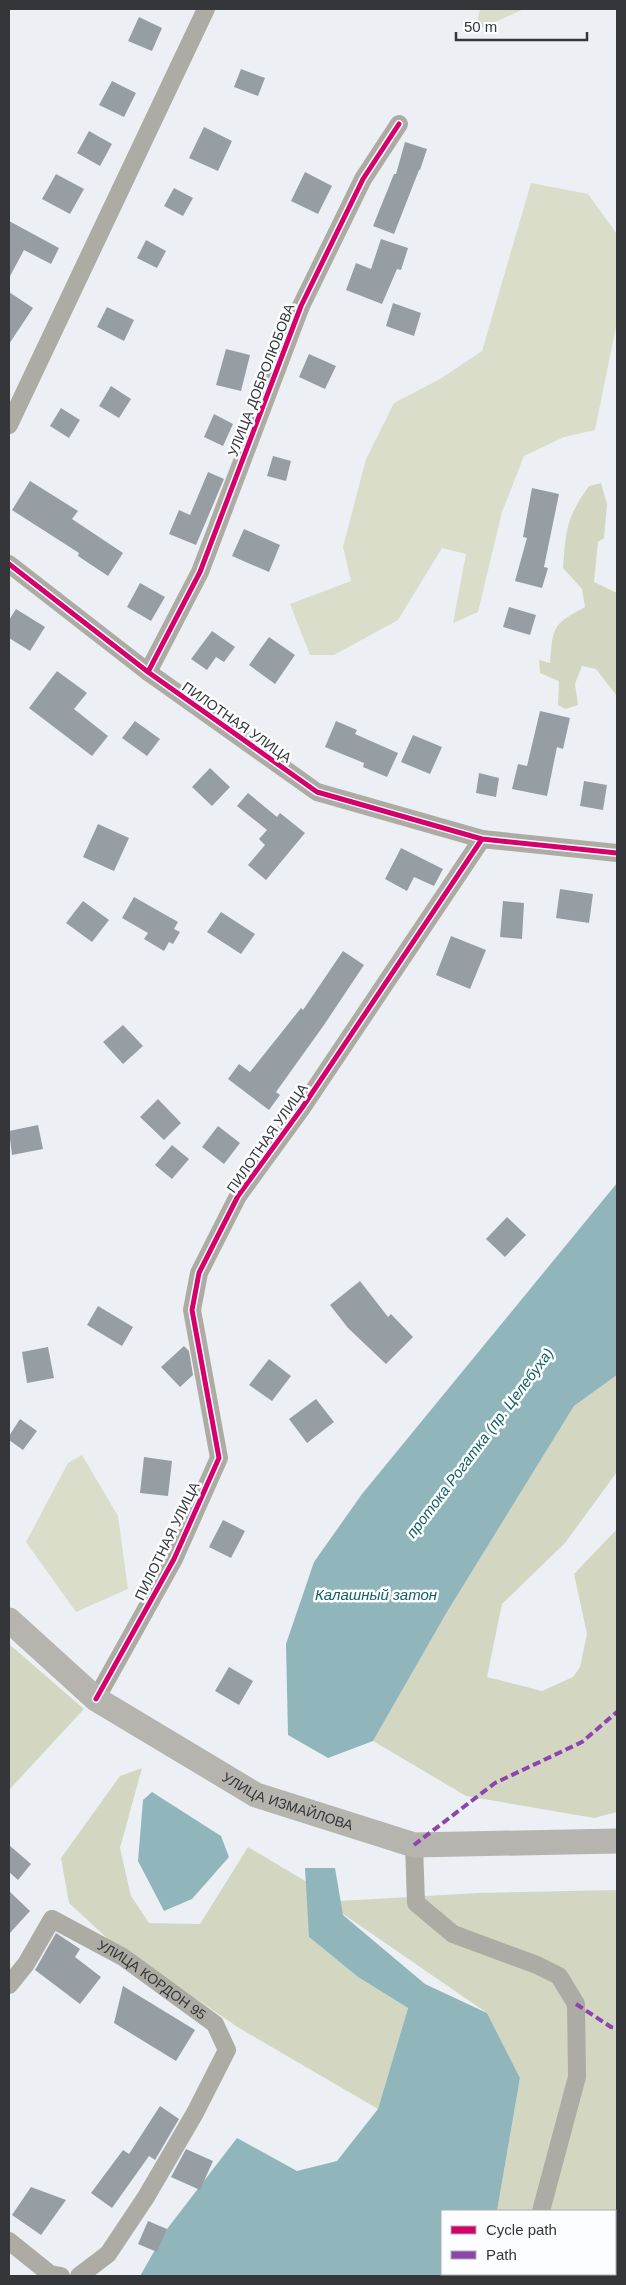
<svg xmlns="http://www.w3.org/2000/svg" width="626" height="2285" font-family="Helvetica,sans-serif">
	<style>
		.green { fill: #daddca }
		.forest { fill: #d3d7c2 }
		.water { fill: #90b6bb }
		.building { fill: #969ea4 }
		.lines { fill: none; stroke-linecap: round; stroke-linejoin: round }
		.minor { stroke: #adaca4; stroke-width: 18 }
		.secondary { stroke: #b5b4af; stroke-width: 25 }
		.quiet { stroke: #8e44ad; stroke-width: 4; stroke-dasharray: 8 4; stroke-linecap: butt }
		.cycleway-casing { stroke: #fbfdfe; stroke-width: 8 }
		.cycleway { stroke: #d6006c; stroke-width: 5 }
		.labels { text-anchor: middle; stroke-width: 5; stroke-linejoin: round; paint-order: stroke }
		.street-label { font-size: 14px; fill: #343639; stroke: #fbfdfe }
		.water-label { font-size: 15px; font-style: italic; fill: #125e64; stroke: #fbfdfe }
	</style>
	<rect width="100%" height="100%" fill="#ecf0f4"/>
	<path class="green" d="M480 9H524L475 31Z
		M531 183 588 194 617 234V322L595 430 564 437 524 456 502 512 478 612 453 623 466 554 442 548 398 620 334 655H310L290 604 351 581 343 547 366 459 394 403 440 379 482 351Z
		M82 1455 118 1516 128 1589 76 1612 26 1542 68 1463Z"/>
	<path class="forest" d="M601 483 607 504 604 538 598 542 594 582 617 593V696L596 669 582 666 575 684 578 705 565 709 558 705 559 681 540 673 539 660 550 663C553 626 552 625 585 607L582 589 563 568C566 530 566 518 589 486Z
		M617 1375V1472L565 1543 502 1604 487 1677 542 1691 573 1677 580 1667 587 1634 574 1574 617 1529V1812L594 1818 466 1796 373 1741 447 1612 574 1406Z
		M9 1644 84 1709 9 1790Z
		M142 1768 120 1848 131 1896 149 1923 200 1924 248 1847 339 1901 478 1893 617 1890V2276H486V2274H615V2211H497L520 2078 487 2013 343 1914 309 1937 358 1977 408 2008 378 2109 239 2028 108 1939 69 1903 61 1858 120 1776Z"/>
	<path class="water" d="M617 1183V1375L574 1406 447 1612 373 1741 328 1758 288 1735 286 1644 314 1562 362 1494Z
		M152 1792 221 1836 229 1857 192 1899 164 1911 138 1861 143 1800Z
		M305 1868H335L343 1915 425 1984 487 2013 520 2078 497 2211H442V2274H486V2276H140L167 2229 237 2138 297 2171 337 2161 378 2109 408 2008 358 1977 309 1937Z"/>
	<path class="building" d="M139 17 162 28 152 51 128 41Z
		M241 69 265 78 258 96 234 87Z
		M112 81 136 93 124 117 99 105Z
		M204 127 232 141 218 171 189 158Z
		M89 131 112 144 100 166 77 153Z
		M405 142 427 149 420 170H419L394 234 373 226 394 174H396Z
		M305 172 332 186 318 214 291 201Z
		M56 174 84 189 70 214 42 199Z
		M174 188 193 198 183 216 164 206Z
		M9 221 59 248 51 264 24 250 9 278Z
		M381 239 408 248 401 270 397 269 382 304 346 290 356 263 371 269Z
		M146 240 166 251 157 268 137 258Z
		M9 292 33 308 9 344Z
		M393 303 421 313 414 336 386 326Z
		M107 307 134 320 124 341 97 327Z
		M226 349 250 355 241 391 216 385Z
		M309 354 336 366 325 389 299 377Z
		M111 386 131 399 119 418 99 406Z
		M61 408 80 420 69 438 50 426Z
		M214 414 233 424 223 446 204 437Z
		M273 456 291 461 286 481 267 476Z
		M208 472 224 479 196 545 169 534 179 510 190 515Z
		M30 481 78 511 72 519 123 553 108 576 78 556 79 553 12 510Z
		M532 488 559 494 544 567 548 568 542 588 515 581 527 538 523 537Z
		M244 529 280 545 269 572 232 556Z
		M140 583 165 597 151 621 127 607Z
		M509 607 536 615 530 635 503 627Z
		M16 609 45 627 30 651 9 638V620Z
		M212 631 235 647 224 662 216 657 207 670 191 659Z
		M269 637 295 655 275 684 249 665Z
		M57 671 87 693 74 709 108 736 92 756 29 708Z
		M540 711 570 718 563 749 557 747 547 796 512 789 518 764 527 766Z
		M135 721 160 739 147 756 122 738Z
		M336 721 357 730 355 734 398 753 387 777 363 767 364 763 325 747Z
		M413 735 442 747 430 774 401 762Z
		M210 768 230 787 212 806 192 787Z
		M479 773 499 778 496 797 476 793Z
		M584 781 607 785 603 810 580 806Z
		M248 793 277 817 280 813 305 833 266 880 248 865 265 845 259 839 267 830 237 806Z
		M98 824 129 838 114 871 83 857Z
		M401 848 443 869 434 886 414 877 407 891 385 879Z
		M560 889 593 894 589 923 556 918Z
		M134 897 178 922 174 929 180 932 173 944 169 942 164 951 144 939 148 933 122 918Z
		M83 901 109 920 92 942 66 923Z
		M503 901 524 903 522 939 500 937Z
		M221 912 255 934 241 954 207 932Z
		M451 936 486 950 470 989 436 975Z
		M343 951 364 965 324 1025 276 1092 280 1095 269 1110 228 1079 239 1064 250 1072 301 1008 303 1010Z
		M123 1025 143 1046 123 1064 103 1042Z
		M158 1099 181 1123 164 1140 140 1117Z
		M38 1125 43 1149 12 1155 9 1131Z
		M218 1126 240 1143 224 1164 202 1147Z
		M172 1145 189 1159 172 1179 155 1165Z
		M507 1217 526 1235 505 1257 486 1239Z
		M360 1281 388 1317 391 1314 413 1337 386 1364 348 1328 330 1305Z
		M98 1306 133 1327 122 1346 87 1325Z
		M184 1346 189 1351 193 1375 180 1387 161 1367Z
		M48 1347 54 1378 27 1383 22 1352Z
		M269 1359 291 1376 272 1401 249 1385Z
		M316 1399 334 1422 307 1443 289 1419Z
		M20 1419 37 1431 23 1450 9 1440V1436Z
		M144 1457 172 1461 168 1496 140 1493Z
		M223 1520 245 1531 231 1558 209 1547Z
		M229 1667 253 1681 239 1705 215 1691Z
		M9 1845 31 1864 18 1880 9 1872Z
		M9 1891 30 1911 9 1934Z
		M56 1933 80 1949 75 1957 101 1977 80 2004 35 1970Z
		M123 1986 195 2030 176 2061 114 2023Z
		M160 2106 179 2119 155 2160 149 2156 112 2208 91 2193 123 2150 129 2154Z
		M186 2149 213 2161 200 2190 171 2177Z
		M31 2187 66 2200 41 2235 12 2215Z
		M148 2221 167 2229 157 2252 138 2244Z"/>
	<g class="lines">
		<g class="minor">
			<path d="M9 425 206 9"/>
			<path d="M9 564 148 672 317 792 482 839 617 853"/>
			<path d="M148 672 200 572 301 306 363 179 399 124"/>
			<path d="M96 1699 174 1559 219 1458 192 1310 199 1273 238 1196 302 1108 482 839"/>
			<path d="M414 1845 416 1903 453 1934 537 1965 559 1976 576 2004 577 2077 541 2211"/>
			<path id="s1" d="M9 1985 26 1964 52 1919 123 1957 215 2024 227 2050 195 2113 146 2197 108 2254 79 2276"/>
			<path d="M9 2241 50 2274 61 2276"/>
			<path d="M526 2276 527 2274"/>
		</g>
		<path class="secondary" id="s2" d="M9 1620 96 1699 256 1795 414 1845 617 1841"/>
		<path class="quiet" d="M414 1845 495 1783 582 1742 617 1712
			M576 2004 611 2027 617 2028"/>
		<defs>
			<path id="cycleway" d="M9 564 148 672 317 792 482 839 617 853
				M148 672 200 572 301 306 363 179 399 124
				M96 1699 174 1559 219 1458 192 1310 199 1273 238 1196 302 1108 482 839"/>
		</defs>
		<use href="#cycleway" class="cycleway-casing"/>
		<use href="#cycleway" class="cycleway"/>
	</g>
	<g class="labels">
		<g class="street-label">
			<text transform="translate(261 380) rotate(-69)" y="5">УЛИЦА ДОБРОЛЮБОВА</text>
			<text transform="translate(237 722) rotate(35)" y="5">ПИЛОТНАЯ УЛИЦА</text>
			<text transform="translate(267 1138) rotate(-55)" y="5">ПИЛОТНАЯ УЛИЦА</text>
			<text transform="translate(167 1541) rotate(-64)" y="5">ПИЛОТНАЯ УЛИЦА</text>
			<text dy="5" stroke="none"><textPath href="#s2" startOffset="336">УЛИЦА ИЗМАЙЛОВА</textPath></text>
			<text dy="5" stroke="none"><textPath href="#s1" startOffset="196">УЛИЦА КОРДОН 95</textPath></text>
		</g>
		<g class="water-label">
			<text transform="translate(480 1443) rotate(-53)" y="5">протока Рогатка (пр. Целебуха)</text>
			<text x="376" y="1600">Калашный затон</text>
		</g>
	</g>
	<rect width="626" height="2285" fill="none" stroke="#343639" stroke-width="20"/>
	<rect x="441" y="2210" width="175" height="65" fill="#fbfdfe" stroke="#abadaf"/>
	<rect x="451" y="2226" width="25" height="8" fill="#d6006c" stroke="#abadaf"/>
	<text x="486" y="2235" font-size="15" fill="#343639">Cycle path</text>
	<rect x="451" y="2251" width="25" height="8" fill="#8e44ad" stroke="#abadaf"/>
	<text x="486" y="2260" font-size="15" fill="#343639">Path</text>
	<path d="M456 32v8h131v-8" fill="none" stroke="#343639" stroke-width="2.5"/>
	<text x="464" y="32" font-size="15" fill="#343639" stroke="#fbfdfe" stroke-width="4" paint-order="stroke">50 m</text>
</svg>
